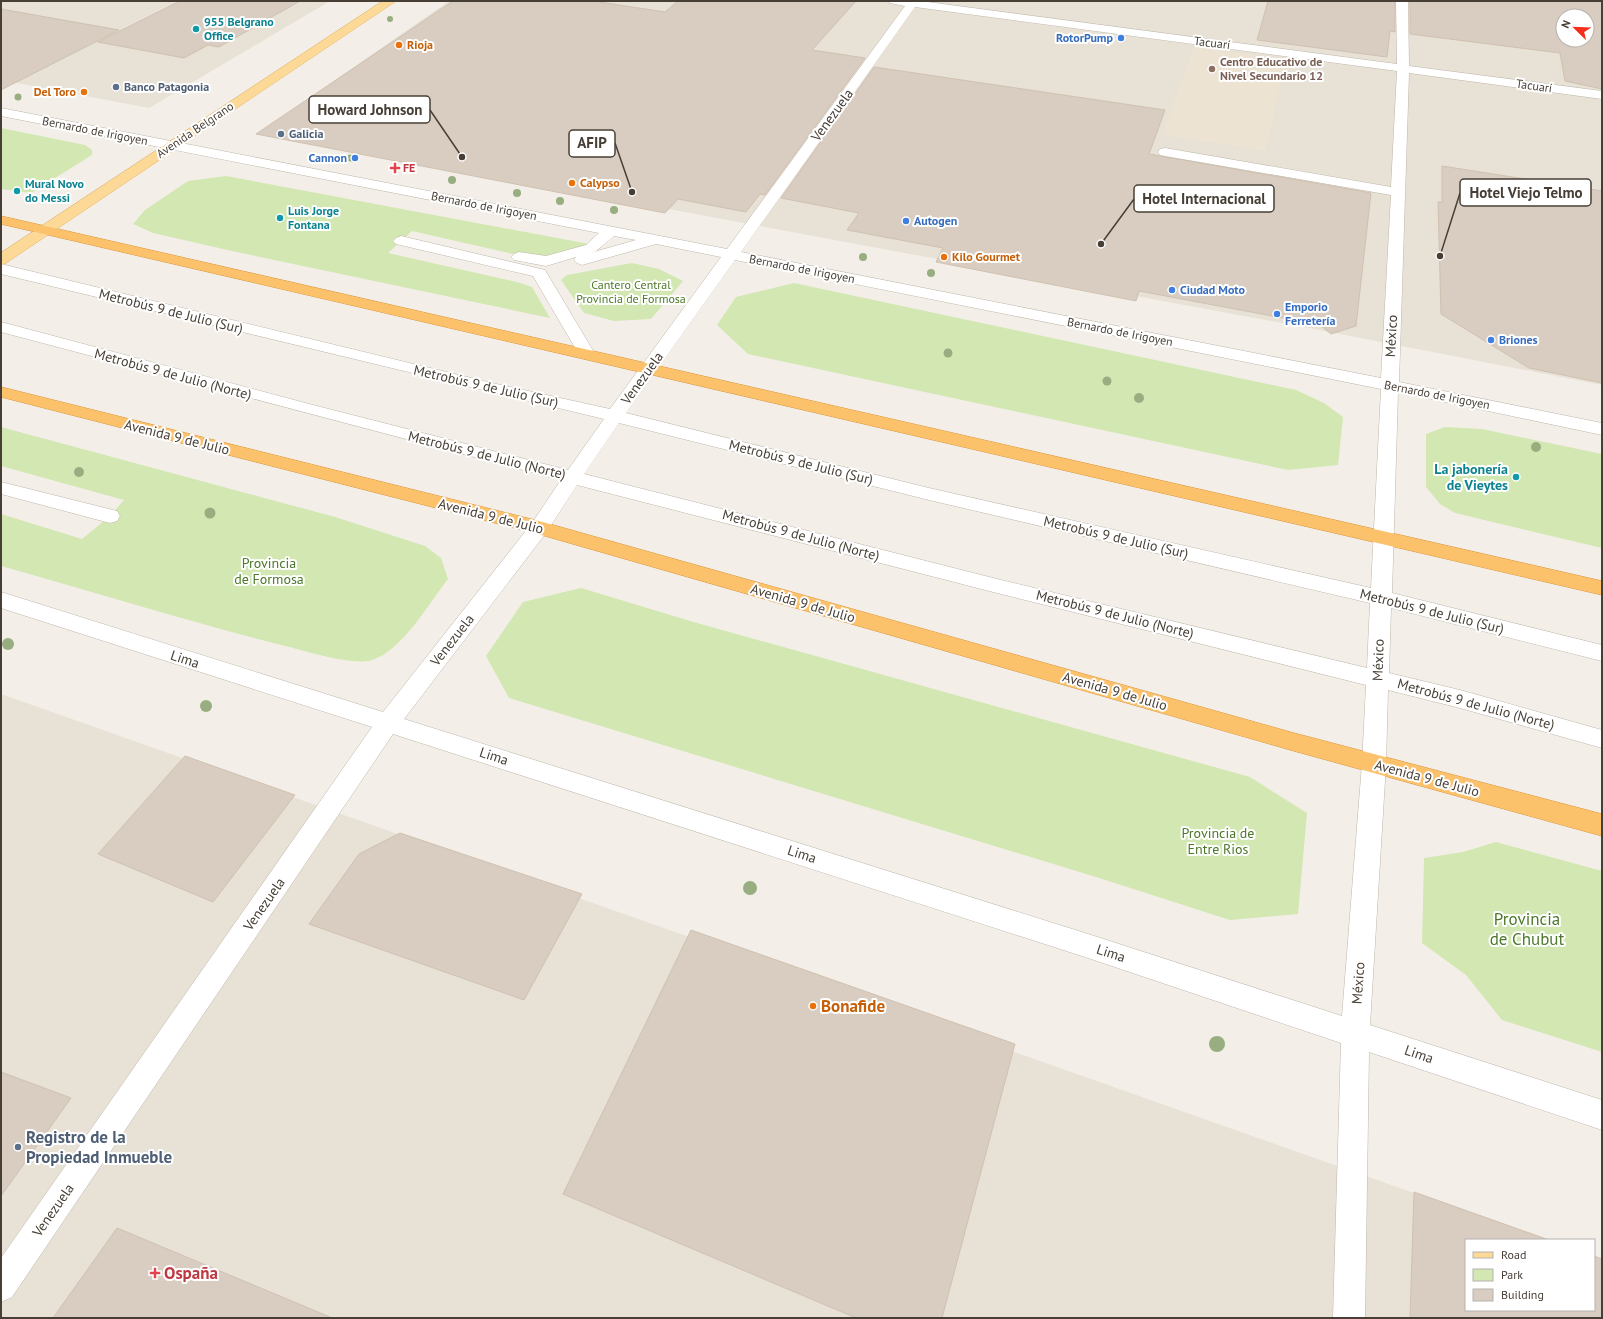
<svg xmlns="http://www.w3.org/2000/svg" width="1603" height="1319" font-family="'PT Sans',sans-serif">
	<style>
		.residential { fill: #e7e1d6; fill-rule: evenodd }
		.education { fill: #ece3d2 }
		.green { fill: #d2e7b1 }
		.building { fill: #d8cdc0; stroke: #d0c1b0; fill-rule: evenodd }
		.lines { fill: none; stroke-linecap: round; stroke-linejoin: round }
		.minor-casing { stroke: #bfb6aa; stroke-width: 1 }
		.major-casing { stroke: #e2b567; stroke-width: 1 }
		.highway-casing { stroke: #db953a; stroke-width: 1 }
		.minor { fill: #fff; fill-rule: evenodd }
		.major { fill: #fdd998; fill-rule: evenodd }
		.highway { fill: #fbc16b; fill-rule: evenodd }
		.tree { fill: #98ae80 }
		.culture-dot { fill: #0f9aa8; stroke: #fff; stroke-width: 1.5 }
		.shop-dot { fill: #3f7fe0; stroke: #fff; stroke-width: 1.5 }
		.food-dot { fill: #e8710a; stroke: #fff; stroke-width: 1.5 }
		.education-dot { fill: #8d6e63; stroke: #fff; stroke-width: 1.5 }
		.service-dot { fill: #5c6f8a; stroke: #fff; stroke-width: 1.5 }
		.health-dot { fill: #e0444e; stroke: #fff; stroke-width: 1.5 }
		.labels { text-anchor: middle; stroke-width: 4; stroke-linejoin: round; paint-order: stroke }
		.far-culture-label { font-size: 12px; font-weight: bold; fill: #0d838f; stroke: #fff; text-anchor: start }
		.far-shop-label { font-size: 12px; font-weight: bold; fill: #366cbe; stroke: #fff; text-anchor: start }
		.far-street-label { font-size: 12px; fill: #473f36; stroke: #fff }
		.far-food-label { font-size: 12px; font-weight: bold; fill: #c56008; stroke: #fff; text-anchor: start }
		.far-education-label { font-size: 12px; font-weight: bold; fill: #785e54; stroke: #fff; text-anchor: start }
		.far-service-label { font-size: 12px; font-weight: bold; fill: #4e5e75; stroke: #fff; text-anchor: start }
		.far-health-label { font-size: 12px; font-weight: bold; fill: #be3a42; stroke: #fff; text-anchor: start }
		.far-park-label { font-size: 12px; fill: #4d782a; stroke: #fff }
		.street-label { font-size: 14px; fill: #473f36; stroke: #fff }
		.culture-label { font-size: 14px; font-weight: bold; fill: #0d838f; stroke: #fff; text-anchor: end }
		.park-label { font-size: 14px; fill: #4d782a; stroke: #fff }
		.near-park-label { font-size: 17px; fill: #4d782a; stroke: #fff }
		.near-food-label { font-size: 17px; font-weight: bold; fill: #c56008; stroke: #fff; text-anchor: start }
		.near-service-label { font-size: 17px; font-weight: bold; fill: #4e5e75; stroke: #fff; text-anchor: start }
		.near-health-label { font-size: 17px; font-weight: bold; fill: #be3a42; stroke: #fff; text-anchor: start }
		.leader { fill: none; stroke: #473f36; stroke-width: 1.5 }
		.callout-dot { fill: #473f36; stroke: #fff; stroke-width: 1.5 }
		.callout { fill: #fff; stroke: #473f36; stroke-width: 1.5 }
		.callout-label { font-size: 15px; text-anchor: middle; font-weight: bold; fill: #473f36 }
	</style>
	<rect width="100%" height="100%" fill="#f3efe8"/>
	<path class="residential" d="M1 1H330L149 108 1 80Z
		M449 1H1602V385L1330 332 259 133ZM1563 16H1587V40H1563Z
		M1 694 1547 1240H1466V1310H1594L1602 1260V1318H1Z"/>
	<path class="education" d="M1194 46 1287 60 1265 151 1162 135Z"/>
	<path class="green" d="M1 128 85 145 92 150V155L31 193 1 189Z
		M226 176 600 246 555 257H526L412 231 388 253 517 282 532 287 550 318 232 251 153 233 133 224 145 210 188 181Z
		M632 263 659 269 683 281 651 319 614 321 584 313 561 280 567 275Z
		M794 283 1296 390 1324 403 1343 417 1338 465 1288 470 748 354 717 325 736 297Z
		M1 427 335 517 425 546 441 558 448 579C429 603 402 651 372 660 354 666 309 652 289 647 193 623 97 593 1 566V514L82 539 110 516 124 500 1 466Z
		M1445 427 1482 429 1602 454V548L1455 513 1440 504 1426 487V434Z
		M581 588 697 623 1250 777 1307 813 1298 914 1230 920 1096 877 509 698 486 656 523 602Z
		M1496 842 1602 871V1052L1502 1020 1466 975 1422 943 1424 858 1463 852Z"/>
	<path class="building" d="M180 1H300L219 47 208 45 184 58 98 42Z
		M453 1H593L665 12 678 1H856L812 50 865 58 765 195 760 194 746 212 678 199 665 213 256 134Z
		M1268 1H1395V32L1390 31 1387 57 1257 40Z
		M1410 1H1602V89L1565 81 1560 53 1410 34ZM1563 16H1587V40H1563Z
		M1 9 119 30 1 90Z
		M874 67 1165 110 1149 154 1371 193 1356 326 1331 334 1320 325 1139 291 1136 301 936 262 943 248 847 230 859 213 781 198Z
		M1442 166 1602 191V383L1529 368 1441 314 1438 202H1442Z
		M185 756 295 795 213 902 98 854Z
		M400 833 582 894 524 1000 309 924 359 854Z
		M691 930 1015 1044 942 1318H856L563 1194Z
		M1 1072 71 1098 1 1196Z
		M1414 1192 1549 1240H1466V1310H1594V1256L1602 1259V1318H1410Z
		M117 1228 330 1317V1318H53Z"/>
	<g class="lines">
		<defs>
			<path id="minor" d="M888 1H920L1397 64 1396 1H1408L1409 66 1602 91V99L1409 73 1399 382 1602 423V435L1398 392 1392 593 1602 645V661L1391 608 1389 673 1460 690 1602 730V748L1460 708 1388 690 1386 764 1370 1025 1602 1100V1130L1369 1052 1365 1318H1333L1341 1043 1085 957 393 734 12 1297 1 1302V1258L372 727 1 608V592L383 712 532 523 561 480 1 332V322L313 405 568 470 604 419 1 274V264L492 383 610 409 721 257 656 244 582 265 577 263 574 260 576 257 546 266 514 260 511 257 514 254 519 252 546 256 586 245 599 233 1 116V108L727 249 905 6 890 3ZM915 7 1397 71 1391 187 1165 148 1160 149 1158 152 1160 155 1165 156 1391 195 1381 378 741 252ZM614 236 636 240 590 253 596 251ZM735 260 1381 389 1371 588 929 488 626 413ZM619 423 929 500 1370 603 1367 668 997 579 584 474ZM577 485 997 593 1366 685 1362 764 1342 1016 1085 933 404 719 546 533Z
				M401 236 545 270 595 354 593 358 587 359 581 358 533 276 396 244 393 241 396 238Z
				M1 482 117 511 120 516 117 521 110 523 1 494Z"/>
			<path id="major" d="M383 1H396L6 263 1 265V253Z"/>
			<path id="highway" d="M1 216 1602 581V595L1 224Z
				M1 387 539 521 1294 733 1602 814V836L1294 751 538 534 1 397Z"/>
		</defs>
		<use href="#minor" class="minor-casing"/>
		<use href="#major" class="major-casing"/>
		<use href="#highway" class="highway-casing"/>
		<use href="#minor" class="minor"/>
		<use href="#major" class="major"/>
		<use href="#highway" class="highway"/>
	</g>
	<g class="tree">
		<circle cx="390" cy="19" r="3"/>
		<circle cx="18" cy="97" r="3.5"/>
		<circle cx="350" cy="158" r="3.5"/>
		<circle cx="452" cy="180" r="4"/>
		<circle cx="517" cy="193" r="4"/>
		<circle cx="560" cy="201" r="4"/>
		<circle cx="614" cy="210" r="4"/>
		<circle cx="863" cy="257" r="4"/>
		<circle cx="931" cy="273" r="4"/>
		<circle cx="948" cy="353" r="4.5"/>
		<circle cx="1107" cy="381" r="4.5"/>
		<circle cx="1139" cy="398" r="5"/>
		<circle cx="1536" cy="447" r="5"/>
		<circle cx="79" cy="472" r="5"/>
		<circle cx="210" cy="513" r="5.5"/>
		<circle cx="8" cy="644" r="6"/>
		<circle cx="206" cy="706" r="6"/>
		<circle cx="750" cy="888" r="7"/>
		<circle cx="1217" cy="1044" r="8"/>
	</g>
	<g class="culture-dot">
		<circle cx="196" cy="29" r="4"/>
		<circle cx="17" cy="191" r="4"/>
		<circle cx="280" cy="218" r="4"/>
		<circle cx="1516" cy="477" r="4"/>
	</g>
	<g class="shop-dot">
		<circle cx="1121" cy="38" r="4"/>
		<circle cx="355" cy="158" r="4"/>
		<circle cx="906" cy="221" r="4"/>
		<circle cx="1172" cy="290" r="4"/>
		<circle cx="1277" cy="314" r="4"/>
		<circle cx="1491" cy="340" r="4"/>
	</g>
	<g class="food-dot">
		<circle cx="399" cy="45" r="4"/>
		<circle cx="84" cy="92" r="4"/>
		<circle cx="572" cy="183" r="4"/>
		<circle cx="944" cy="257" r="4"/>
		<circle cx="813" cy="1006" r="4"/>
	</g>
	<circle class="education-dot" cx="1212" cy="69" r="4"/>
	<g class="service-dot">
		<circle cx="116" cy="87" r="4"/>
		<circle cx="281" cy="134" r="4"/>
		<circle cx="18" cy="1147" r="4"/>
	</g>
	<g class="health-dot">
		<path d="M393 162h4v4h4v4h-4v4h-4v-4h-4v-4h4z"/>
		<path d="M153 1267h4v4h4v4h-4v4h-4v-4h-4v-4h4z"/>
	</g>
	<g class="labels">
		<g class="far-culture-label">
			<text x="204" y="26">955 Belgrano<tspan x="204" dy="14">Office</tspan></text>
			<text x="25" y="188">Mural Novo<tspan x="25" dy="14">do Messi</tspan></text>
			<text x="288" y="215">Luis Jorge<tspan x="288" dy="14">Fontana</tspan></text>
		</g>
		<g class="far-shop-label">
			<text x="1113" y="42" text-anchor="end">RotorPump</text>
			<text x="347" y="162" text-anchor="end">Cannon</text>
			<text x="914" y="225">Autogen</text>
			<text x="1180" y="294">Ciudad Moto</text>
			<text x="1285" y="311">Emporio<tspan x="1285" dy="14">Ferretería</tspan></text>
			<text x="1499" y="344">Briones</text>
		</g>
		<g class="far-street-label">
			<text transform="translate(1212 43) rotate(7)" y="4">Tacuarí</text>
			<text transform="translate(1534 86) rotate(8)" y="4">Tacuarí</text>
			<text transform="translate(195 130) rotate(-34)" y="4">Avenida Belgrano</text>
			<text transform="translate(95 131) rotate(11)" y="4">Bernardo de Irigoyen</text>
			<text transform="translate(484 206) rotate(11)" y="4">Bernardo de Irigoyen</text>
			<text transform="translate(802 269) rotate(11)" y="4">Bernardo de Irigoyen</text>
			<text transform="translate(1120 332) rotate(11)" y="4">Bernardo de Irigoyen</text>
			<text transform="translate(1437 395) rotate(11)" y="4">Bernardo de Irigoyen</text>
		</g>
		<g class="far-food-label">
			<text x="407" y="49">Rioja</text>
			<text x="76" y="96" text-anchor="end">Del Toro</text>
			<text x="580" y="187">Calypso</text>
			<text x="952" y="261">Kilo Gourmet</text>
		</g>
		<g class="far-education-label">
			<text x="1220" y="66">Centro Educativo de<tspan x="1220" dy="14">Nivel Secundario 12</tspan></text>
		</g>
		<g class="far-service-label">
			<text x="124" y="91">Banco Patagonia</text>
			<text x="289" y="138">Galicia</text>
		</g>
		<g class="far-health-label">
			<text x="403" y="172">FE</text>
		</g>
		<g class="far-park-label">
			<text x="631" y="289">Cantero Central<tspan x="631" dy="14">Provincia de Formosa</tspan></text>
		</g>
		<g class="street-label">
			<text transform="translate(832 115) rotate(-54)" y="5">Venezuela</text>
			<text transform="translate(171 311) rotate(14)" y="5">Metrobús 9 de Julio (Sur)</text>
			<text transform="translate(1391 336) rotate(-87)" y="5">México</text>
			<text transform="translate(173 374) rotate(15)" y="5">Metrobús 9 de Julio (Norte)</text>
			<text transform="translate(642 378) rotate(-54)" y="5">Venezuela</text>
			<text transform="translate(486 386) rotate(13)" y="5">Metrobús 9 de Julio (Sur)</text>
			<text transform="translate(177 437) rotate(14)" y="5">Avenida 9 de Julio</text>
			<text transform="translate(487 455) rotate(14)" y="5">Metrobús 9 de Julio (Norte)</text>
			<text transform="translate(801 462) rotate(14)" y="5">Metrobús 9 de Julio (Sur)</text>
			<text transform="translate(491 516) rotate(14)" y="5">Avenida 9 de Julio</text>
			<text transform="translate(801 535) rotate(15)" y="5">Metrobús 9 de Julio (Norte)</text>
			<text transform="translate(1116 537) rotate(13)" y="5">Metrobús 9 de Julio (Sur)</text>
			<text transform="translate(803 603) rotate(16)" y="5">Avenida 9 de Julio</text>
			<text transform="translate(1432 611) rotate(14)" y="5">Metrobús 9 de Julio (Sur)</text>
			<text transform="translate(1115 614) rotate(14)" y="5">Metrobús 9 de Julio (Norte)</text>
			<text transform="translate(452 640) rotate(-52)" y="5">Venezuela</text>
			<text transform="translate(185 659) rotate(18)" y="5">Lima</text>
			<text transform="translate(1378 660) rotate(-88)" y="5">México</text>
			<text transform="translate(1115 691) rotate(16)" y="5">Avenida 9 de Julio</text>
			<text transform="translate(1476 704) rotate(15)" y="5">Metrobús 9 de Julio (Norte)</text>
			<text transform="translate(494 756) rotate(18)" y="5">Lima</text>
			<text transform="translate(1427 778) rotate(15)" y="5">Avenida 9 de Julio</text>
			<text transform="translate(802 854) rotate(18)" y="5">Lima</text>
			<text transform="translate(264 904) rotate(-55)" y="5">Venezuela</text>
			<text transform="translate(1111 953) rotate(18)" y="5">Lima</text>
			<text transform="translate(1358 983) rotate(-86)" y="5">México</text>
			<text transform="translate(1419 1054) rotate(19)" y="5">Lima</text>
			<text transform="translate(53 1210) rotate(-55)" y="5">Venezuela</text>
		</g>
		<g class="culture-label">
			<text x="1508" y="474">La jabonería<tspan x="1508" dy="16">de Vieytes</tspan></text>
		</g>
		<g class="park-label">
			<text x="269" y="568">Provincia<tspan x="269" dy="16">de Formosa</tspan></text>
			<text x="1218" y="838">Provincia de<tspan x="1218" dy="16">Entre Rios</tspan></text>
		</g>
		<g class="near-park-label">
			<text x="1527" y="925">Provincia<tspan x="1527" dy="20">de Chubut</tspan></text>
		</g>
		<g class="near-food-label">
			<text x="821" y="1012">Bonafide</text>
		</g>
		<g class="near-service-label">
			<text x="26" y="1143">Registro de la<tspan x="26" dy="20">Propiedad Inmueble</tspan></text>
		</g>
		<g class="near-health-label">
			<text x="164" y="1279">Ospaña</text>
		</g>
	</g>
	<path class="leader" d="M462 157L430 110M632 192L615 143M1440 256L1460 193M1101 244L1134 199"/>
	<g class="callout-dot">
		<circle cx="462" cy="157" r="4"/>
		<circle cx="632" cy="192" r="4"/>
		<circle cx="1440" cy="256" r="4"/>
		<circle cx="1101" cy="244" r="4"/>
	</g>
	<g class="callout">
		<rect x="309" y="96" width="121" height="27" rx="4"/>
		<rect x="569" y="130" width="46" height="27" rx="4"/>
		<rect x="1460" y="179" width="131" height="27" rx="4"/>
		<rect x="1134" y="185" width="140" height="27" rx="4"/>
	</g>
	<g class="callout-label">
		<text x="370" y="115">Howard Johnson</text>
		<text x="592" y="148">AFIP</text>
		<text x="1526" y="198">Hotel Viejo Telmo</text>
		<text x="1204" y="204">Hotel Internacional</text>
	</g>
	<rect width="1603" height="1319" fill="none" stroke="#473f36" stroke-width="4"/>
	<rect x="1465" y="1239" width="130" height="72" fill="#ffffff" stroke="#b5b2af"/>
	<rect x="1473" y="1252" width="20" height="6" fill="#fdd998" stroke="#b5b2af"/>
	<text x="1501" y="1259" font-size="12" fill="#473f36">Road</text>
	<rect x="1473" y="1269" width="20" height="12" fill="#d2e7b1" stroke="#b5b2af"/>
	<text x="1501" y="1279" font-size="12" fill="#473f36">Park</text>
	<rect x="1473" y="1289" width="20" height="12" fill="#d8cdc0" stroke="#b5b2af"/>
	<text x="1501" y="1299" font-size="12" fill="#473f36">Building</text>
	<g transform="translate(1575 28) rotate(293)"><circle r="19" fill="#ffffff" stroke="#b5b2af"/>
	<path d="M0-3L7 15L0 10L-7 15Z" fill="#f72e1c"/>
	<text y="-6" font-size="11" font-weight="bold" text-anchor="middle" fill="#473f36">N</text>
	</g>
</svg>
